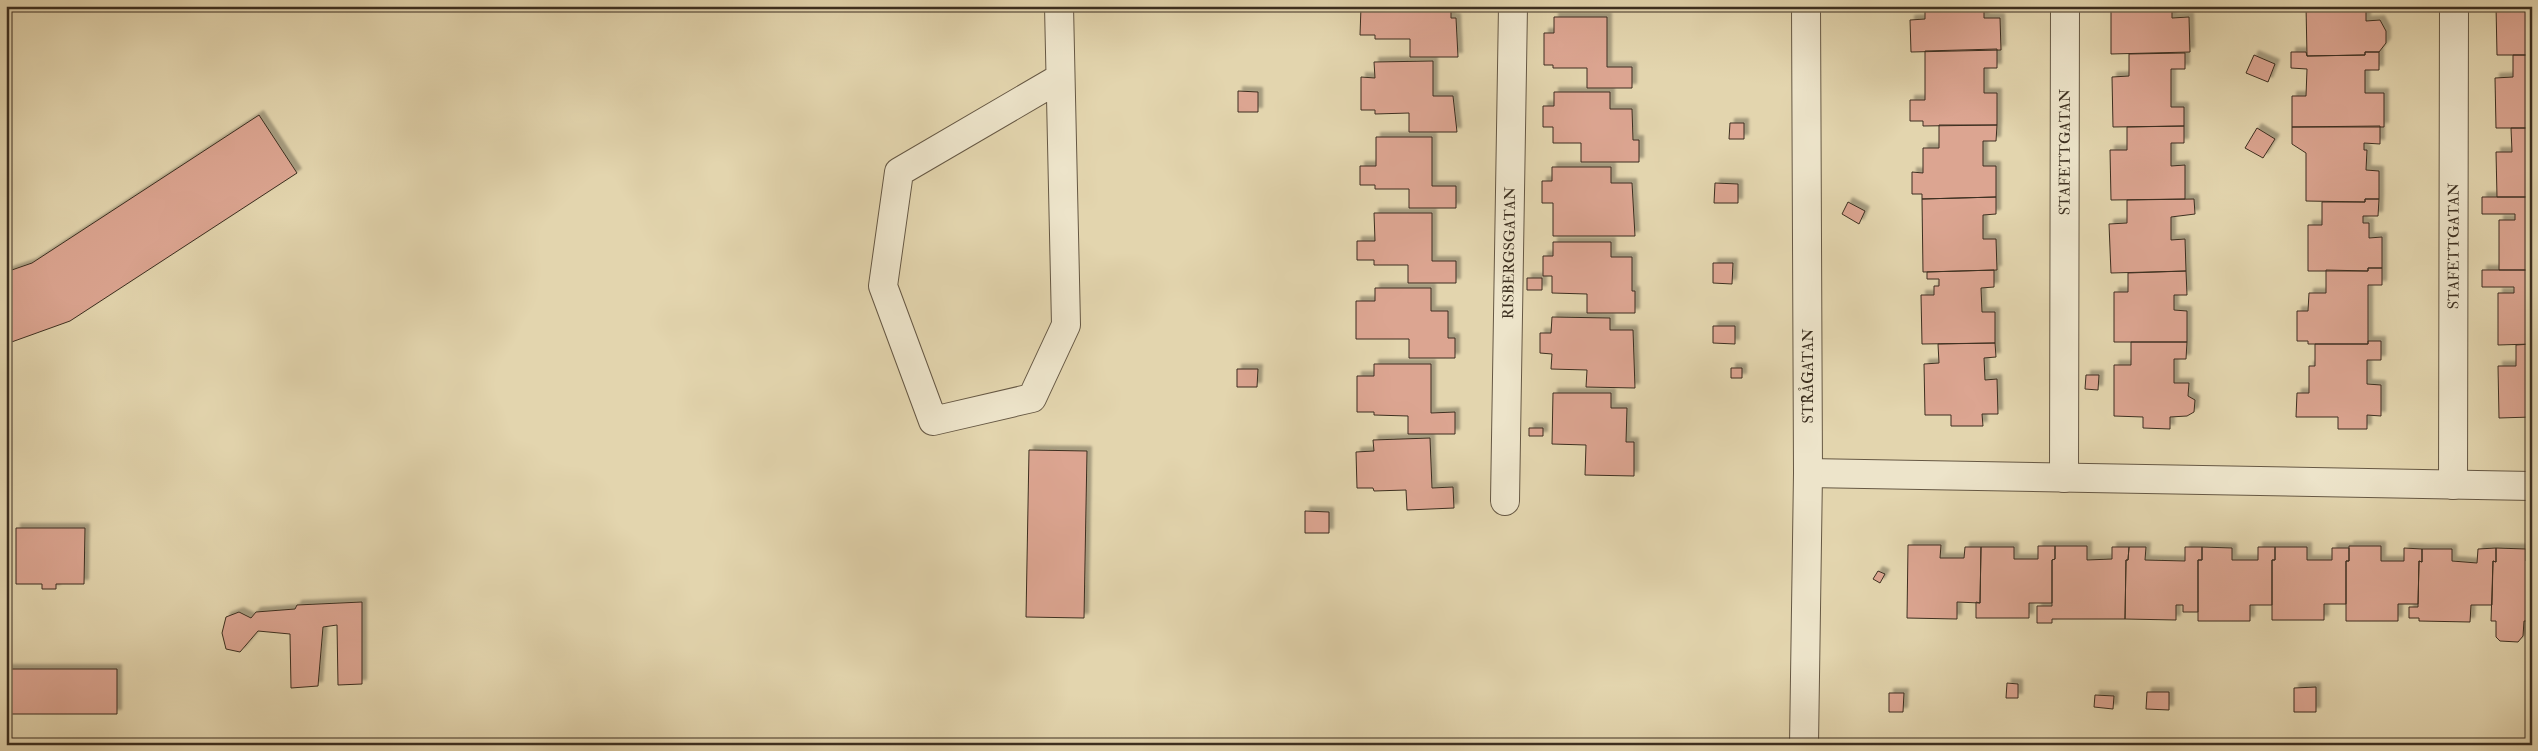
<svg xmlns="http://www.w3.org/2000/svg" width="2538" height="751" font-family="'IM FELL Double Pica',serif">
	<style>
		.building { fill: #dca591; stroke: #3c2f20; filter: url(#shadow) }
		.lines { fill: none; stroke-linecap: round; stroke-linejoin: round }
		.minor-casing { stroke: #665844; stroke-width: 30 }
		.minor { stroke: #ede4ca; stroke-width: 28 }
		.labels { text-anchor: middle; stroke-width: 4; stroke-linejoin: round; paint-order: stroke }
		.street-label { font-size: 15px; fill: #3c2f20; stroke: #ede4ca }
	</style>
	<defs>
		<filter id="shadow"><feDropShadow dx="4.5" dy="-4.5" stdDeviation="1" flood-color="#0004"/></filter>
	</defs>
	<rect width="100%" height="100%" fill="#e3d5ae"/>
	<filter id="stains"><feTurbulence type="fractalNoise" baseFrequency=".004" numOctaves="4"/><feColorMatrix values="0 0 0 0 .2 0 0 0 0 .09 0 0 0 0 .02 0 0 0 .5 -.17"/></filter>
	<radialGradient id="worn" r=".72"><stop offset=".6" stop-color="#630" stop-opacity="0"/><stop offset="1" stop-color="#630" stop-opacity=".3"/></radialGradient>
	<path class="building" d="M1376 6H1434V8L1451 9V18H1456L1458 57H1410V39H1375V35H1360L1361 7Z
		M1586 6H1630V11H1586Z
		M1925 6H1984V18H2000L2001 50 1911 52 1910 20 1925 19Z
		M2111 6H2172V18L2189 17 2190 52 2111 54Z
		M2306 6H2366V21L2380 20 2386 31V43L2379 52H2365V55L2307 56Z
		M2496 6H2532V55H2497Z
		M1554 17H1607V67H1632V88H1587V68H1553V65H1544V33H1554Z
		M1997 49V68H1984V93H1997V125L1923 126V121H1910V100H1925V51Z
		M2291 52H2306L2307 56 2365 55V52H2379V70H2365V93H2384V127H2292V96H2306L2307 69 2291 68Z
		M2185 53V69H2171V107H2184V126L2113 127 2112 77 2129 76V54Z
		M2254 55 2275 64 2268 82 2246 73Z
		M2513 55H2532V128H2496L2495 78 2513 77Z
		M1433 61V96H1453L1457 132H1409V113L1375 114V110H1361V77L1375 78 1374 62Z
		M1238 91 1258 92V112H1238Z
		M1554 92H1610V109H1632L1633 140H1639V162H1581V143H1553V127H1543V106H1554Z
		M259 115 297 173 70 321 6 344V272L32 263Z
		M1730 123H1744V139H1729Z
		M1939 125H1997L1996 141H1983V166H1996V197L1922 199V194H1912V172L1923 173V148H1939Z
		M2184 126V143H2171V166L2185 165V199L2111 200 2110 150H2127V127Z
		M2380 126V144L2364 143V150H2367L2366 170 2379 171V199H2365V202L2306 201V153L2292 144V127Z
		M2257 128 2275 139 2263 158 2245 148Z
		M2511 128H2532V197H2497L2496 152H2512Z
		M1376 137H1432V186H1456V208H1409V189H1375V185H1360V166H1376Z
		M1552 167H1611V183H1632L1635 236H1553V203H1542V181H1552Z
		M1715 183 1738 184V203H1714Z
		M1996 197V214L1983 215V239H1996L1997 270 1923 272 1922 199Z
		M2482 197H2532V270H2499V220H2515V214H2482Z
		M2194 199 2195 214 2171 217V240L2185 239 2186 271 2111 273 2109 224 2127 223V200Z
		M2365 199H2379L2378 216H2363V223H2369V238L2382 237V268H2368V271H2308V225H2322V202H2365Z
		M1848 202 1865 211 1859 224 1842 214Z
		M1374 213H1432V261H1456V283H1408V265H1374V260H1357V241H1375Z
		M1553 242H1611V257H1632V291H1635V313H1587V294L1552 293V276H1543V256H1553Z
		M1713 263H1733L1732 284 1713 283Z
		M2368 268H2382V285H2368V344H2308V341H2297V311H2308L2309 293H2326V270L2368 271Z
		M1994 270V287L1981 288 1982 312H1995V343L1922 344 1921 295H1934V286H1939V279H1927V272Z
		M2482 270H2532V344L2498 345V293H2514V287H2482Z
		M2186 271 2187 295H2174V310L2187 311V342H2114V292H2128V273Z
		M1527 278H1542V290H1527Z
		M1375 288H1431V311H1448V338H1455V358H1409V339H1356V301H1375Z
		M1552 317 1610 318V330H1633L1635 388 1586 387 1587 370 1551 369 1552 354 1540 353V333H1551Z
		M1713 326H1735V344L1713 343Z
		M2368 341H2381V360H2367V384L2381 385V416L2367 415V429H2338V417H2296L2297 393H2309V366H2315V344H2368Z
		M2131 342H2187L2186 359H2174V383H2189L2188 396 2195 400 2194 412 2187 416 2170 417V429L2143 428V417L2114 416V365H2131Z
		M1995 343 1996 357 1984 358 1985 380 1997 379 1998 414H1982L1983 426H1951V415H1925L1924 364 1939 363 1938 344Z
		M2532 344V417L2499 418 2498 366H2516V345Z
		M1374 364H1431V413L1455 412V434H1408V416L1374 415V412H1357V376H1374Z
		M1731 368H1742V378H1731Z
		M1237 369H1258L1257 387H1237Z
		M2086 375H2099L2098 390 2085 389Z
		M1553 393H1611V408H1627L1626 442H1634V476L1585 475 1586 445 1552 444Z
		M1529 428H1543V436H1529Z
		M1430 438 1432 488 1453 487 1454 508 1407 510 1406 490 1374 491 1373 488H1357L1356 452 1374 451 1373 440Z
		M1029 450 1087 451 1084 618 1026 617Z
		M1305 511 1329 512V533H1305Z
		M16 528H85L84 584H56V589H42V584H16Z
		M1908 545H1941L1940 558H1964L1965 547H1981L1980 603 1957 602V619L1907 618Z
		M2038 546H2055V559L2052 560V603H2029V618H1976V602L1980 603 1981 547H2014V559H2038Z
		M2055 546H2087V560L2112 559V547H2129L2128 560H2126L2125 619H2052V623H2037V606H2052V560L2055 559Z
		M2349 546H2381V561H2404V548L2422 549V562L2419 561 2418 604H2398V621H2346V561H2349Z
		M2129 547H2146L2145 560 2185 561V547H2202V560H2198V612H2183V605H2176V620L2125 619 2126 560H2128Z
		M2202 547 2232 548V560H2258V547H2275V560H2272V605H2250V621H2198V560H2202Z
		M2275 547H2307V560H2332V548H2349V561H2346V604H2324V620H2272V560H2275Z
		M2496 548 2526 549V561H2532V621H2524L2523 636 2518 642 2500 641 2496 637V621H2491L2493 561 2496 562Z
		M2496 548V562L2493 561 2492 605H2471L2470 622 2419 621V618H2409V607H2418L2419 561 2422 562V549H2452V561L2477 563 2478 549Z
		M1878 571 1885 574 1880 583 1873 579Z
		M362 602V684L338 685 337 625 323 627 318 686 291 688 290 634 258 631 240 652 226 649 222 633 226 617 239 612 251 618 256 612 295 609 297 605Z
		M6 669H117V714H6Z
		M2007 683 2018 684V698H2006Z
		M2316 687V712H2294V688Z
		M2147 692H2169V710L2146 709Z
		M1889 693H1904L1903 712H1889Z
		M2095 695 2114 696 2113 709 2094 707Z"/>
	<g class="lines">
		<defs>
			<g id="minor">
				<path d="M1059 6 1066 325 1032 398 933 421 883 286 899 172 1060 78"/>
				<path d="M1808 473 2532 486"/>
				<path id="s1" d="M2064 478 2065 6"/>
				<path id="s2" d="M2453 485 2454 6"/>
				<path id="s3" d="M1505 501 1513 6"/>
				<path d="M1804 745 1808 473 1806 6"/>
			</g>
		</defs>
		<use href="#minor" class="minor-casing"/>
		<use href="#minor" class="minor"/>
	</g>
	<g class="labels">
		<g class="street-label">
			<text dy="5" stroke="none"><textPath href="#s1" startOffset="326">STAFETTGATAN</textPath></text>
			<text dy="5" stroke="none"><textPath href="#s2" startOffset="239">STAFETTGATAN</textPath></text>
			<text dy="5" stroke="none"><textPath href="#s3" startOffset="248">RISBERGSGATAN</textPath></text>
			<text transform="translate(1808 376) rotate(-90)" y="5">STRÅGATAN</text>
		</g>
	</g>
	<rect width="2538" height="751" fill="none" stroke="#e3d5ae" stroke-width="25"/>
	<rect x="8" y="8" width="2523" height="736" fill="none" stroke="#3c2f20" stroke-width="2.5"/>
	<rect x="12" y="12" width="2513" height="726" fill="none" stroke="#3c2f20"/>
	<rect width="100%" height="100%" filter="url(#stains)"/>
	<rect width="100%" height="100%" fill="url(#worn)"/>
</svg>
